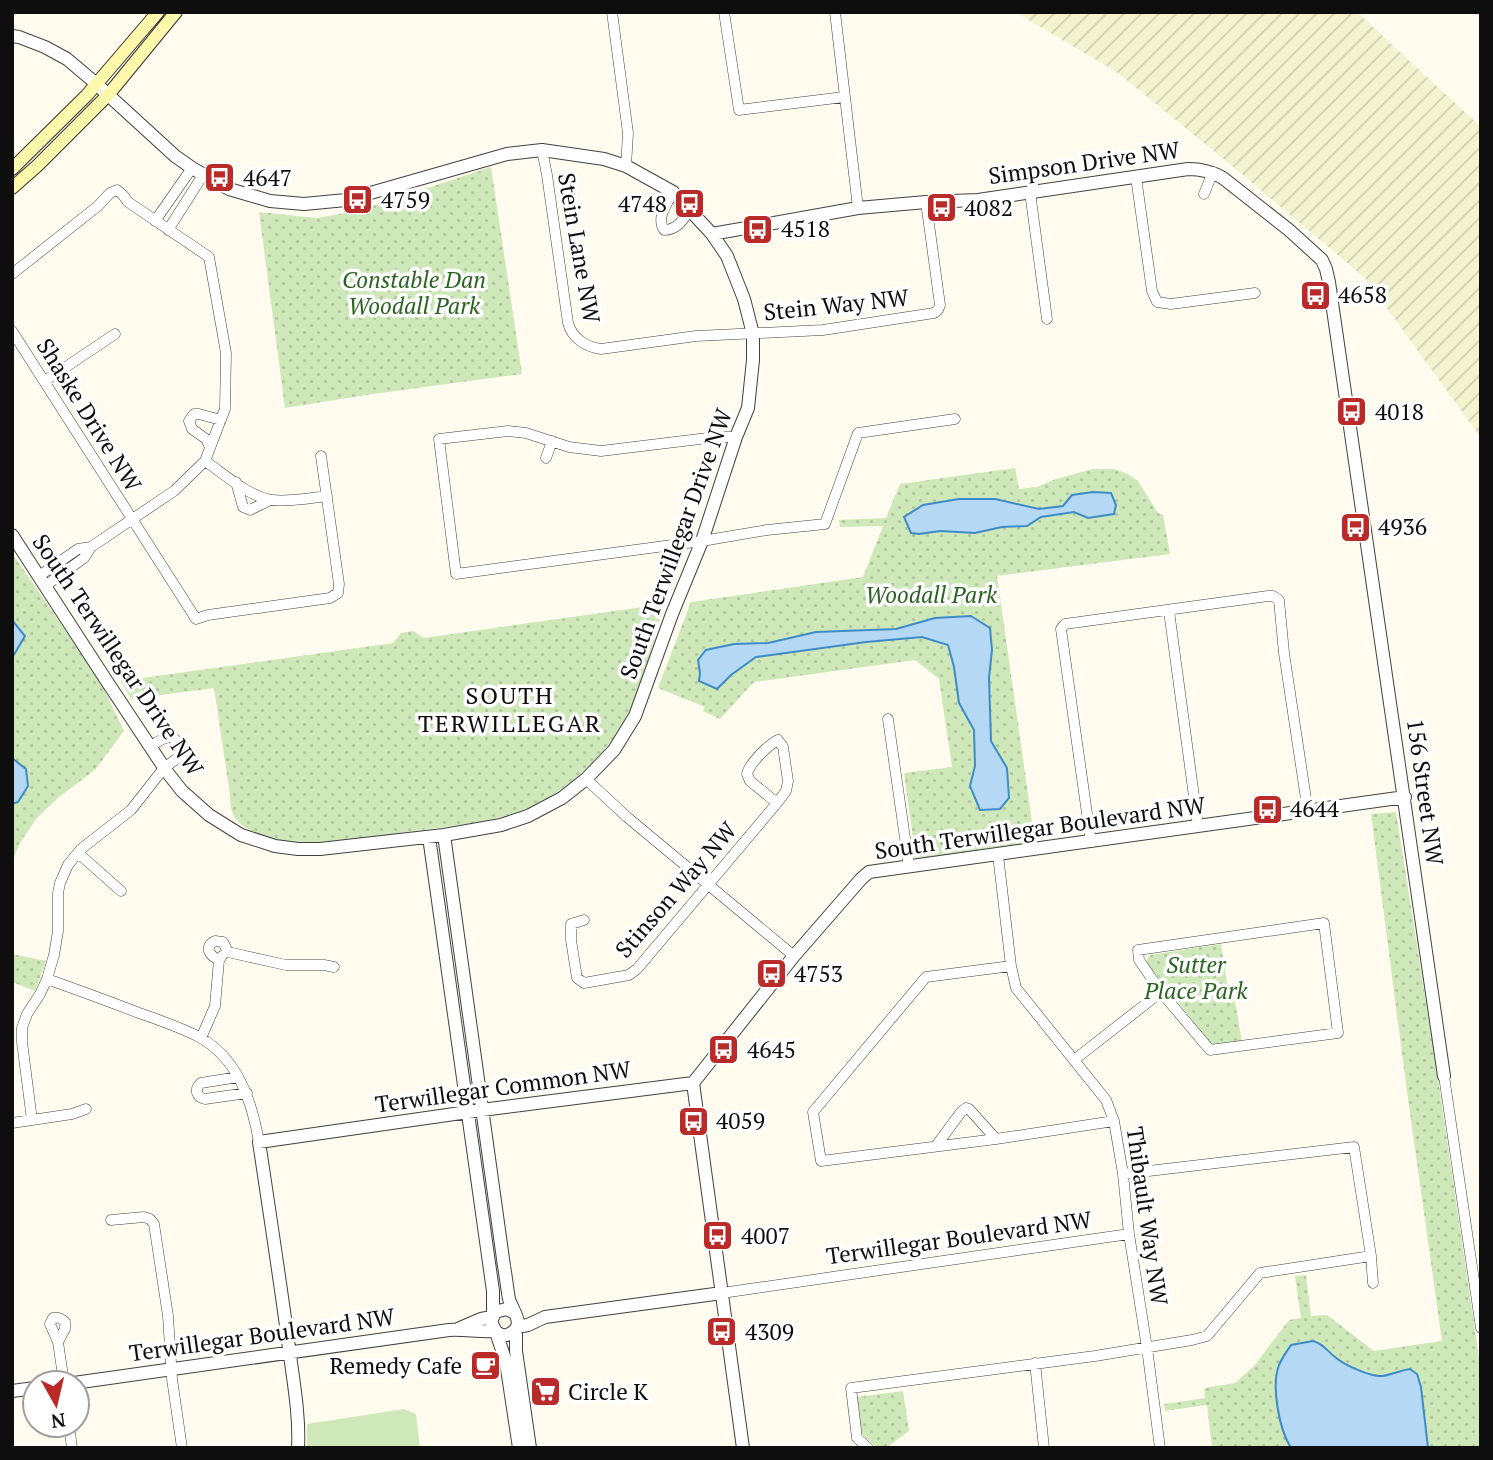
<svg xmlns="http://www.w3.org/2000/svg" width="1493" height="1460" font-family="'PT Serif',serif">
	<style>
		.farmland { fill: url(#farmland-furrows) }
		.grass { fill: #cfe8b9 }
		.park { fill: url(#park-dots) }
		.water { fill: #b5d9f4; stroke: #3e8bc9; stroke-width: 2 }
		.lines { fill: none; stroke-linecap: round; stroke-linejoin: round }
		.minor-casing { stroke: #414141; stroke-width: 11 }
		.tertiary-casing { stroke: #414141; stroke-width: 14 }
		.secondary-casing { stroke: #303030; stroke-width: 14 }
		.minor { stroke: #fff; stroke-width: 10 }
		.tertiary { stroke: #fff; stroke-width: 12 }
		.secondary { stroke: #fdf8ac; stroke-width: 12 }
		.labels { text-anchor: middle; stroke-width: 7; stroke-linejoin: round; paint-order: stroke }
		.street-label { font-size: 23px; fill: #0e0e0e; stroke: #fff }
		.poi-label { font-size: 23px; fill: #0e0e0e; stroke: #fff; text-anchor: start }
		.park-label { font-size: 23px; font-style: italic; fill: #2a6420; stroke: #fff }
		.neighbourhood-label { font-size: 24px; letter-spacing: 2px; fill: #0e0e0e; stroke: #fff }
	</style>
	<defs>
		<pattern id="farmland-furrows" width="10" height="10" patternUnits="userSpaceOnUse" patternTransform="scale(1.75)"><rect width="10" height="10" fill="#f4f3d0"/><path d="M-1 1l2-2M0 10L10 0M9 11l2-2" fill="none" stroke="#d0cfb1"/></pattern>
		<pattern id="park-dots" width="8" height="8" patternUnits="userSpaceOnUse" patternTransform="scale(1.75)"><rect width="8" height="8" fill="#cfe8b9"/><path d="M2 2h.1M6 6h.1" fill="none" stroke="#b1c69e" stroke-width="1.8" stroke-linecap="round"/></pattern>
	</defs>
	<rect width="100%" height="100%" fill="#fffcef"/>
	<path class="farmland" d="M1015 12H1357L1481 127V438L1365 278 1232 166 1118 73Z"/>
	<path class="grass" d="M404 1409 416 1414 420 1448H307V1424Z"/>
	<path class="park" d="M491 167 522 374 373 394 285 408 259 212 317 218 361 210Z
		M1015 468 1019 489 1037 487 1056 479 1093 469H1114L1128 474 1138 481 1158 513 1163 515 1170 554 997 576 1035 843 916 859 904 773 952 767 939 679 915 660 754 682 720 719 703 711 705 707 658 688 691 602 863 577 883 526 840 527 839 520 886 518 900 484Z
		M12 553 99 679 124 731 95 770 59 797 36 819 20 843 12 862Z
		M664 604C649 657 637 718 597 758 576 780 552 799 523 810 489 823 450 826 414 831 370 837 267 860 235 818 230 812 230 796 229 788 224 754 219 721 214 688L131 699 121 681 393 643 401 633 413 631 424 638Z
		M1396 812 1438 1078 1481 1371V1448H1212L1207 1405 1165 1411 1164 1404 1205 1398 1204 1388 1235 1383 1254 1366 1289 1320 1301 1318 1295 1276 1306 1275 1311 1316 1327 1315 1374 1351 1442 1341 1406 1084 1371 814Z
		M1221 944 1229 996H1234L1242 1042 1213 1046 1147 963V959L1150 955Z
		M12 954 46 961 35 991 12 982Z
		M903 1391 909 1431 886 1448H877L862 1434 857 1397Z"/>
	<path class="water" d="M1093 492 1111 493 1116 505 1114 514 1088 518 1074 512 1041 517 1027 526 1002 527 975 533 940 531 919 534 911 533 904 517 923 505 959 499H995L1039 509 1063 506 1072 495Z
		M971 616 990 628 992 650 989 678 991 741 1007 768 1009 798 1000 809 980 810 970 786 975 766 974 730 959 703 954 667 948 645 922 637 866 642 756 657 731 675 717 689 699 681 700 673 698 660 706 650 734 644 768 643 816 632 896 629 935 618Z
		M12 620 25 636 12 658Z
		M12 758 26 769 28 786 18 802 12 804Z
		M1313 1341C1324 1344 1327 1351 1335 1357 1344 1365 1371 1377 1382 1376 1391 1375 1401 1370 1410 1369L1417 1374 1421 1387 1428 1448H1291C1279 1429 1271 1386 1279 1365 1282 1358 1287 1351 1291 1345Z"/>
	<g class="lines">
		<defs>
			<path id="minor" d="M612 12 628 133 626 166
				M724 12 739 110 844 97
				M835 12 858 208
				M542 150 547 175 568 323C572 338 586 347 601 349L696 336 823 330 934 313 938 310 940 305 926 202
				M1136 177 1152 291 1157 302 1171 304 1255 293
				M673 192C667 204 656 217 664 230 677 230 683 220 690 210
				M1030 192 1047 319
				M1204 194 1213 172
				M155 221 192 168
				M168 230 203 175
				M12 274 98 206 110 193 117 190 123 195 128 202 209 257 226 353 225 409 205 461 174 491 91 547 84 558 45 586
				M12 331 196 619 208 615 330 598 338 593 339 584 321 456
				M45 381 115 334
				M736 437H716L601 451 569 447 526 433 508 431 439 439 456 574 702 541 767 530 825 524 858 433 955 419
				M210 447 206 439 192 429 189 421 194 414H199L221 420
				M546 458 552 441
				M205 461C223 473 249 497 272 500 290 502 309 498 327 496
				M236 482 243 507 250 510 270 500
				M39 576 78 549 91 547
				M1169 611 1198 826
				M888 719 909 866
				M586 779 627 817 794 956
				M1091 842 1061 629 1065 624 1268 596H1273L1279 600 1284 653 1308 812
				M78 853 121 891
				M998 855 1011 966 1016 988 1106 1100 1114 1121 1123 1174 1129 1234 1147 1348 1160 1448
				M584 920 571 924V940L577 978 584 983 629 975 637 969 777 803 786 791 788 781 783 747 778 740C768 745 749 764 747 774L750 781 777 803
				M1324 923 1338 1033 1210 1050 1161 992 1139 960 1138 950Z
				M219 960C210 956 203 947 215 941L223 942 228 952 286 965H324L334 967
				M1011 966 926 977 813 1112 821 1161 996 1139 1114 1121
				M47 979C78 990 108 1001 139 1013 159 1020 180 1027 199 1037 238 1058 252 1102 259 1142
				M201 1038 215 1006 219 960 222 956
				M1074 1060 1161 992
				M1444 1076 1481 1328
				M238 1077 201 1083C194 1089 196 1097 205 1099L247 1093
				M32 1120 22 1042V1028L27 1014 40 994 47 979 54 955 58 931V893L60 883 68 865 81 849 131 810 164 768 179 757V745L173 737C163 737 157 741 151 747
				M12 1123 72 1114 86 1109
				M936 1146 961 1112 966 1108 969 1109 996 1139
				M111 1220 144 1217 150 1219 154 1224 168 1316 172 1379 182 1448
				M1371 1256 1373 1283
				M722 1293 1129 1234
				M58 1342 65 1329V1322C61 1318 58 1317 53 1318L50 1324 58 1342 64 1383
				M1035 1363 1044 1448
				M69 1425 72 1448
				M868 1448 857 1438 851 1388 1095 1356 1192 1340 1207 1336 1260 1273 1371 1256 1354 1147 1123 1174"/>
			<path id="tertiary" d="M12 36 19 37 45 47 67 59 93 81 175 156 192 168 229 189 270 201 304 204 346 200 507 154 542 150 604 159 626 166 673 192 712 234 727 256 744 299 753 334V360L748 408 736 437 702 541 672 614 635 716 614 750 586 779 562 798 528 816 501 825 444 835 320 849H298L275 846 241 835 209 815 182 791 167 772 106 680 12 535
				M712 234 858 208 926 202 978 200 1188 169C1201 169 1211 171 1223 178L1289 230 1322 260 1326 269 1329 282 1444 1076
				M444 835 504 1266C506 1277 507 1288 509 1299 512 1310 526 1325 511 1333 505 1337 501 1335 496 1332L491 1322 495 1312 506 1309 513 1312
				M429 837 493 1291V1315
				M693 1083 794 956 861 879 869 872 1405 797
				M693 1083 743 1448
				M517 1327 528 1325 545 1317 722 1293
				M460 1328 481 1319 492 1317
				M516 1329V1351L530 1448
				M496 1332 506 1362 519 1448
				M74 1383 449 1330C464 1329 479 1332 494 1331
				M12 1391 35 1388
				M298 1448C300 1413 292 1374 288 1340 279 1274 269 1208 259 1142L482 1110 693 1083"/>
			<path id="secondary" d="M12 169 87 95 158 12
				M12 188 37 166 108 95 176 12"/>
		</defs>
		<use href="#minor" class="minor-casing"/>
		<use href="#tertiary" class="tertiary-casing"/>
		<use href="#secondary" class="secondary-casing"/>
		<use href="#minor" class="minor"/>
		<use href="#tertiary" class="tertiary"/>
		<use href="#secondary" class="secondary"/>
	</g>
	<defs>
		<symbol id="bus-square" viewBox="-11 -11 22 22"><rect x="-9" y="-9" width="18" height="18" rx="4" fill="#ba2a29" stroke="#fff"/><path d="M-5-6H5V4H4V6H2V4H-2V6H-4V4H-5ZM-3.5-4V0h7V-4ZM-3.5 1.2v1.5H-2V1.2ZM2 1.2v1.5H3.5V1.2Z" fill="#fff"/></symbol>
		<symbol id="cafe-square" viewBox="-11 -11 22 22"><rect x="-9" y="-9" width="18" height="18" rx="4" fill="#ba2a29" stroke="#fff"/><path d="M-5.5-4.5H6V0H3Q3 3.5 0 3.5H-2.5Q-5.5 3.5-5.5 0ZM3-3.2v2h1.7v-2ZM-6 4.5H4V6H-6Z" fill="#fff"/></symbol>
		<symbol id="supermarket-square" viewBox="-11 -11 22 22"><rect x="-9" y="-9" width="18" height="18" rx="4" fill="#ba2a29" stroke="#fff"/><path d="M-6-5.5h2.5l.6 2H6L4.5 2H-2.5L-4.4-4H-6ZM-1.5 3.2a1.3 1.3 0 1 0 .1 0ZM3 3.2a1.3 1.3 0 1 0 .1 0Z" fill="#fff"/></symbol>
	</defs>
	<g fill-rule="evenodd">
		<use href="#bus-square" x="202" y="160" width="35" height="35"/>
		<use href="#bus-square" x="340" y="182" width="35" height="35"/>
		<use href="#bus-square" x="672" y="186" width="35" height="35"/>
		<use href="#bus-square" x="924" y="190" width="35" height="35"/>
		<use href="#bus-square" x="740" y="212" width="35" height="35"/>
		<use href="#bus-square" x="1298" y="278" width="35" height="35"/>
		<use href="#bus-square" x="1334" y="394" width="35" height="35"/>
		<use href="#bus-square" x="1338" y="510" width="35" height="35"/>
		<use href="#bus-square" x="1250" y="792" width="35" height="35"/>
		<use href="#bus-square" x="754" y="956" width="35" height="35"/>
		<use href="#bus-square" x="706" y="1032" width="35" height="35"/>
		<use href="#bus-square" x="676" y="1104" width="35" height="35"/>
		<use href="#bus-square" x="700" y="1218" width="35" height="35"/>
		<use href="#bus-square" x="704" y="1314" width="35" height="35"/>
		<use href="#cafe-square" x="468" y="1348" width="35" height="35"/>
		<use href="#supermarket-square" x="528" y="1374" width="35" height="35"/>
	</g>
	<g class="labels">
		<g class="street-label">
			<text transform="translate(1084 163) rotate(-8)" y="8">Simpson Drive NW</text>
			<text transform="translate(579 248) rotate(80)" y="8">Stein Lane NW</text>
			<text transform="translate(836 305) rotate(-6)" y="8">Stein Way NW</text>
			<text transform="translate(89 415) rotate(58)" y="8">Shaske Drive NW</text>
			<text transform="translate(676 544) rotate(-70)" y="8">South Terwillegar Drive NW</text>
			<text transform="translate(118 655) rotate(56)" y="8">South Terwillegar Drive NW</text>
			<text transform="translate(1425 792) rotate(82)" y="8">156 Street NW</text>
			<text transform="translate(1040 828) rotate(-8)" y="8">South Terwillegar Boulevard NW</text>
			<text transform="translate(676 890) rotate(-49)" y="8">Stinson Way NW</text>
			<text transform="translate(503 1087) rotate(-8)" y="8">Terwillegar Common NW</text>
			<text transform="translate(1147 1216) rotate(82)" y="8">Thibault Way NW</text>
			<text transform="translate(959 1238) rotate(-8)" y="8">Terwillegar Boulevard NW</text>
			<text transform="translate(262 1335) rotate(-8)" y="8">Terwillegar Boulevard NW</text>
		</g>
		<g class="poi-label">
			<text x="243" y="186">4647</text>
			<text x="381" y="208">4759</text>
			<text x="667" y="212" text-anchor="end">4748</text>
			<text x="964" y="216">4082</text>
			<text x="781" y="237">4518</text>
			<text x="1338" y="303">4658</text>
			<text x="1375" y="420">4018</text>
			<text x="1378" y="535">4936</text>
			<text x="1290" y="817">4644</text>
			<text x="794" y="982">4753</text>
			<text x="747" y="1058">4645</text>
			<text x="716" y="1129">4059</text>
			<text x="741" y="1244">4007</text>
			<text x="745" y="1340">4309</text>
			<text x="462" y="1374" text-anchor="end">Remedy Cafe</text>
			<text x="568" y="1400">Circle K</text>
		</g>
		<g class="park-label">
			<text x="414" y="288">Constable Dan<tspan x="414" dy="26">Woodall Park</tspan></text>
			<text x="931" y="603">Woodall Park</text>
			<text x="1196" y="973">Sutter<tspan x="1196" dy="26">Place Park</tspan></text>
		</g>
		<g class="neighbourhood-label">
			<text x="510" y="704">SOUTH<tspan x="510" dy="28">TERWILLEGAR</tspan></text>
		</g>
	</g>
	<rect width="1493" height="1460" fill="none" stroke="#0e0e0e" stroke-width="28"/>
	<g transform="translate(56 1404) rotate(172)"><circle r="33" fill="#ffffff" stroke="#9f9f9f" stroke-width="2"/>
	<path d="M0-5L12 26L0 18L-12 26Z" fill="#ba2a29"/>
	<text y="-10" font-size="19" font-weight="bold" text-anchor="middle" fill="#0e0e0e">N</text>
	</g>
</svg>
